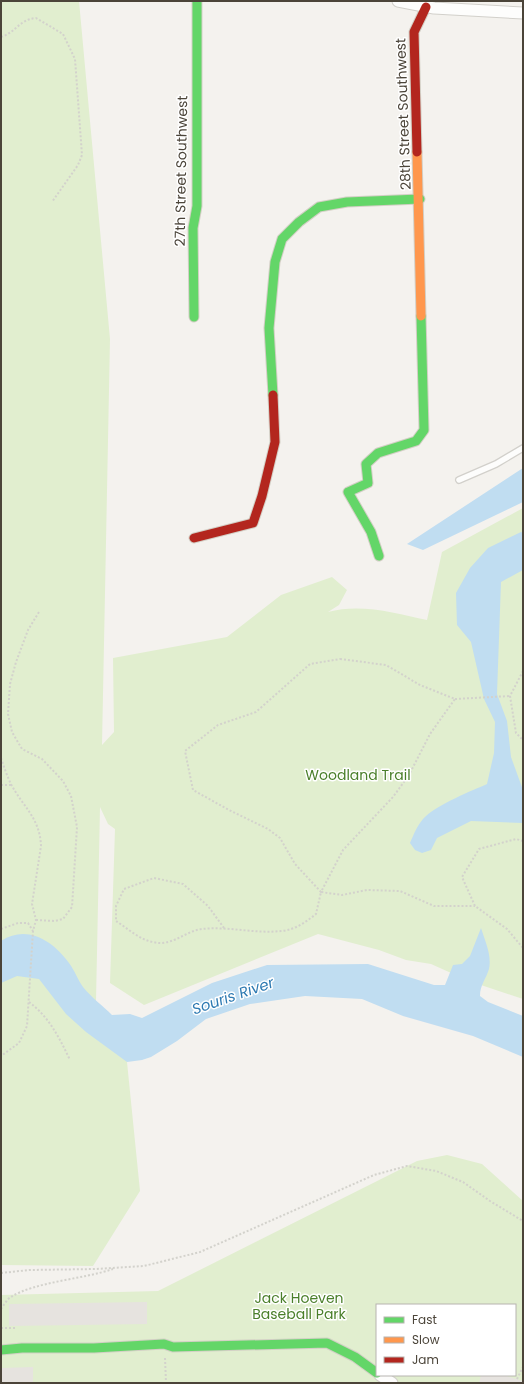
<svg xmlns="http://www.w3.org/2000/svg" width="524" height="1384" font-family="Poppins,sans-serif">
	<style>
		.green { fill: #e1eecf; fill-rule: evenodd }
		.parking { fill: #e6e3df }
		.water { fill: #c0ddf1 }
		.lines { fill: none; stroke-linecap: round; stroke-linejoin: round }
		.lane-casing { stroke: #d2d0cb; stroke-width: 8 }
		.street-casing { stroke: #d2d0cb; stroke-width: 13 }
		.fast-casing { stroke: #d3cfc5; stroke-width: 11 }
		.slow-casing { stroke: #d3cfc5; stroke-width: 11 }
		.jam-casing { stroke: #d3cfc5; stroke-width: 11 }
		.path { stroke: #d3d2cc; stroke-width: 2; stroke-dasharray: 2 2; stroke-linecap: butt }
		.lane { stroke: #fdfdfc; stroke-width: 5.5 }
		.street { stroke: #fdfdfc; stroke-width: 11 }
		.fast { stroke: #63d668; stroke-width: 9 }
		.slow { stroke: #ff974d; stroke-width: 9 }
		.jam { stroke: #b3261e; stroke-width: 9 }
		.labels { text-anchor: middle; stroke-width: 3; stroke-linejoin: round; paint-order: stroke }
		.street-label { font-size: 14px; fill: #4b4439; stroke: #fff }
		.park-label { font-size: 14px; fill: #4a7f2a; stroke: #fff }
		.water-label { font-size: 15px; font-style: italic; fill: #2e7ab2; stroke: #fff }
	</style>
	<rect width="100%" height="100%" fill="#f4f2ee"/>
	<path class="green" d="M1 1H79L110 339 102 745 114 732 113 658 227 637 281 595 332 577 347 590 339 605 328 612C360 603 396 613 427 620L442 552 523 508V999L469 981 431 964 406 960 379 950 318 934 144 1005 110 983 115 829 108 824 100 807 96 1001 127 1062 140 1191 93 1266 1 1265Z
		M447 1155 482 1164 523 1201V1383H1V1295L158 1291 417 1161ZM377 1305H515V1375H377Z"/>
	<path class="parking" d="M147 1302V1324L9 1326V1304Z
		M33 1367V1383H1V1368Z
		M481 1375H503L523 1381V1383H479Z"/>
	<path class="water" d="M523 468V502L423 550 407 544Z
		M521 532 523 533V570L501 582 497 694 507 721 511 757 523 790V823L471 821 437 838 431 850 422 853 415 850 410 843C414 834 418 823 426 816 439 804 471 791 487 784L494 753 495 722 484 699 471 642 457 625 456 593 470 568 488 548Z
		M481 928C485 941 492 955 489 969 486 979 480 985 480 996L488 1002 523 1016V1057L473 1036 403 1016 362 999 305 996 250 1004 206 1019 177 1041 151 1057 142 1060 127 1062 86 1032 66 1014 39 979 17 976 1 983V941C27 924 53 941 69 963 75 971 78 980 83 987 91 997 103 1006 112 1015L130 1014 142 1018 212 983 267 965 368 964 434 985H445L453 965 462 964 470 956Z"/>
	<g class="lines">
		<defs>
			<path id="lane" d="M459 480 496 464 523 448"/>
			<path id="street" d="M398 1 434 8 523 13
				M380 1375 392 1383"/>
			<path id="fast" d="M194 317 193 228 197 206V1
				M273 395 269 328 275 262 282 239 299 222 319 207 347 202 420 199
				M379 556 371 532 348 492 368 483 366 464 378 453 416 441 424 430 421 316
				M1 1350 22 1348H94L164 1344 173 1347 327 1343 355 1357 377 1373"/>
			<path id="slow" d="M417 152 421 316"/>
			<path id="jam" d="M417 152 414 32 426 7
				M194 538 253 523 262 496 275 442 273 395"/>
		</defs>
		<use href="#lane" class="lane-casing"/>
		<use href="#street" class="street-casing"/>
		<use href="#fast" class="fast-casing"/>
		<use href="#slow" class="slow-casing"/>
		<use href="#jam" class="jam-casing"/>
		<path class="path" d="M1 37C15 33 20 19 36 18L63 34 75 59 82 155 78 165 52 202
			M340 659 386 665 420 685 455 699 430 734 409 775 393 797 343 850 321 892 295 864 280 838 268 829 229 810 193 790 185 751 218 725 256 712 310 664Z
			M523 671 510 696 516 733 523 740
			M455 699 510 696
			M1 758C4 767 7 776 11 784 23 807 40 818 41 846L32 904 36 920 33 931 27 1026 19 1043 1 1056
			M1 785H11
			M523 841 516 839 479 849 462 877 475 906 507 929 523 948
			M36 920 55 921 63 919 72 907 77 827 71 796 63 781 42 759 22 749 12 732 8 714 10 684 16 662 28 630 39 612
			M224 928 208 906 183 884 154 878 124 889 116 906V921C127 928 140 940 153 942 172 947 185 931 202 929 228 926 255 934 281 931 295 930 306 922 316 914L321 892 342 895 367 890 400 891 434 906H475
			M1 929 18 923H28L33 931
			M29 1002C49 1017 59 1037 70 1060
			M1 1273 29 1270 96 1269 144 1266 200 1252 374 1175 407 1166 436 1171 463 1182 490 1201 523 1221
			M1 1309C4 1305 7 1299 11 1297 34 1282 84 1279 113 1269
			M1 1328H16
			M165 1358 166 1383
			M517 1379 523 1367"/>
		<use href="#lane" class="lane"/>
		<use href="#street" class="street"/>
		<use href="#fast" class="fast"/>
		<use href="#slow" class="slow"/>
		<use href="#jam" class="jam"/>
	</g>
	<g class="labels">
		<g class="street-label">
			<text transform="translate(403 114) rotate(-92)" y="5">28th Street Southwest</text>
			<text transform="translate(181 171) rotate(-89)" y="5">27th Street Southwest</text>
		</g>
		<g class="park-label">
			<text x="358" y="780">Woodland Trail</text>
			<text x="299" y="1303">Jack Hoeven<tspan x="299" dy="16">Baseball Park</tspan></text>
		</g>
		<g class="water-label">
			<text transform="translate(233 996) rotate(-19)" y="5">Souris River</text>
		</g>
	</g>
	<rect width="524" height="1384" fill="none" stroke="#4b4439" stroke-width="4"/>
	<rect x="376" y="1304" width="140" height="72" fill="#ffffff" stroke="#b7b4b0"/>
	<rect x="384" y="1317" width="20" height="6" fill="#63d668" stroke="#b7b4b0"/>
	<text x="412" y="1324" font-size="12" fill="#4b4439">Fast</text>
	<rect x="384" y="1337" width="20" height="6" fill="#ff974d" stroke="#b7b4b0"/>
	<text x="412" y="1344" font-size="12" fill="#4b4439">Slow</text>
	<rect x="384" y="1357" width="20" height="6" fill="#b3261e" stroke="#b7b4b0"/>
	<text x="412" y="1364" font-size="12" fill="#4b4439">Jam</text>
</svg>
